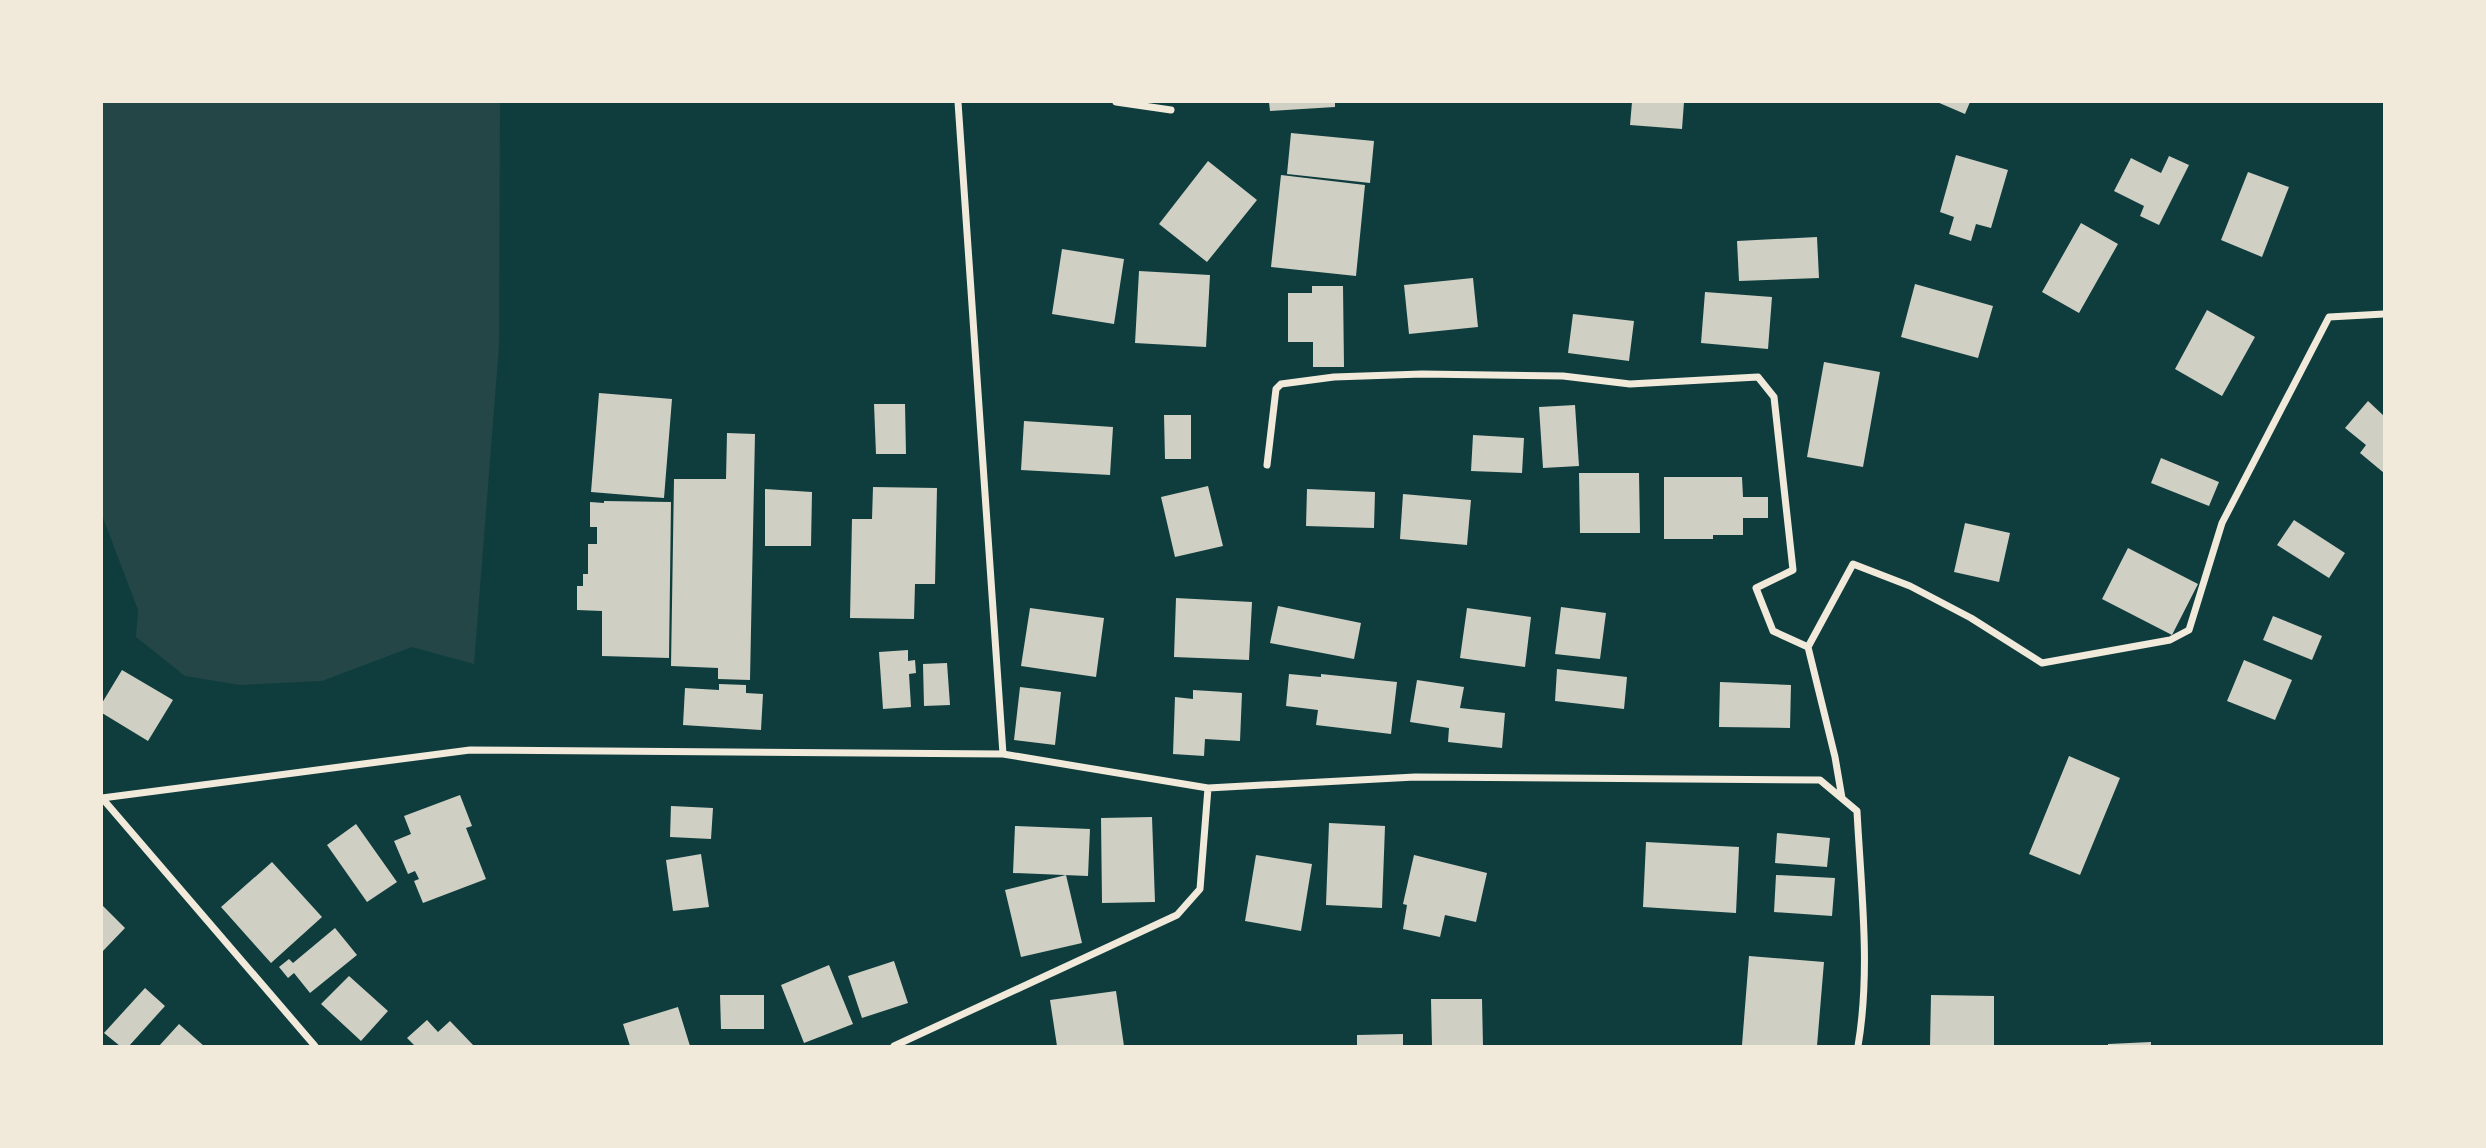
<svg xmlns="http://www.w3.org/2000/svg" width="2486" height="1148" font-family="Rubik,sans-serif">
	<style>
		.green { fill: #244646 }
		.building { fill: #cfcfc3 }
		.lines { fill: none; stroke-linecap: round; stroke-linejoin: round }
		.minor { stroke: #f1e9da; stroke-width: 7 }
	</style>
	<rect width="100%" height="100%" fill="#0f3d3e"/>
	<path class="green" d="M102 102H500L499 346 474 664 412 647 322 681 240 685 185 676 136 637 138 610 102 515Z"/>
	<path class="building" d="M1269 102H1335V107L1270 111Z
		M1632 102H1684L1682 129 1630 125Z
		M1937 102H1970L1965 114Z
		M1291 133 1374 141 1370 183 1287 174Z
		M1956 155 2008 170 1991 228 1976 224 1971 241 1949 234 1954 217 1940 212Z
		M2169 156 2189 165 2159 225 2140 216 2144 206 2114 191 2131 158 2161 173Z
		M1208 161 1257 200 1207 262 1159 224Z
		M2248 172 2289 187 2262 257 2221 240Z
		M1281 175 1365 185 1356 276 1271 267Z
		M2081 223 2118 244 2079 313 2042 292Z
		M1817 237 1819 278 1739 281 1737 241Z
		M1062 249 1124 259 1114 324 1052 314Z
		M1139 271 1210 275 1206 347 1135 343Z
		M1473 278 1478 327 1409 334 1404 285Z
		M1915 284 1993 306 1978 358 1901 337Z
		M1312 286H1343L1344 367H1313V342H1288V293H1312Z
		M1705 292 1772 297 1768 349 1701 343Z
		M2207 310 2255 337 2222 396 2175 369Z
		M1573 314 1634 321 1629 361 1568 353Z
		M1824 362 1880 372 1863 467 1807 457Z
		M599 393 672 399 664 498 591 492Z
		M2368 401 2384 416V473L2360 453 2366 445 2345 428Z
		M874 404H905L906 454H876Z
		M1575 405 1579 466 1543 468 1539 407Z
		M1164 415H1191V459H1165Z
		M1024 421 1113 427 1110 475 1021 470Z
		M727 433 755 434 750 680 718 679V668L671 666 674 479H726Z
		M1473 435 1524 438 1522 473 1471 471Z
		M2161 458 2219 482 2209 506 2151 483Z
		M1579 473H1639L1640 533H1580Z
		M1664 477H1742L1743 497H1768V518H1743V535H1713V539H1664Z
		M1208 486 1223 546 1175 557 1161 497Z
		M873 487 937 488 935 584H915L914 619 850 618 852 519H872Z
		M765 489 812 492 811 546H765Z
		M1307 489 1375 492 1374 528 1306 526Z
		M1403 494 1471 500 1467 545 1400 539Z
		M604 501 671 502 669 658 602 656V611L577 610V586H583V574H588V544H597V527H590V502L604 503Z
		M2294 520 2345 553 2329 578 2277 545Z
		M1965 523 2010 533 1999 582 1954 572Z
		M2128 548 2198 584 2172 635 2102 599Z
		M1176 598 1252 602 1249 660 1174 657Z
		M1278 606 1361 623 1354 659 1270 643Z
		M1561 607 1606 613 1600 659 1555 654Z
		M1030 608 1104 618 1096 677 1021 666Z
		M1467 608 1531 617 1525 667 1460 658Z
		M2273 616 2322 636 2312 660 2263 640Z
		M908 650V661L915 660 916 673 909 674 911 707 883 709 879 652Z
		M2244 660 2292 680 2275 720 2227 701Z
		M947 663 950 705 924 706 923 664Z
		M1557 669 1627 677 1624 709 1555 701Z
		M122 670 173 700 148 741 102 713V703Z
		M1289 674 1321 677V674L1397 682 1391 734 1316 725 1318 710 1286 706Z
		M1417 680 1464 687 1460 708 1505 713 1502 748 1448 742 1449 728 1410 722Z
		M1720 682 1791 685 1790 728 1719 727Z
		M719 684 746 685V693L763 694 761 730 683 725 685 688 719 690Z
		M1020 687 1061 692 1055 745 1014 740Z
		M1193 690 1242 693 1240 741 1205 739 1204 756 1173 754 1175 697 1193 699Z
		M2069 756 2120 778 2080 875 2029 854Z
		M460 795 472 826 466 828 486 879 423 903 414 881 419 879 415 871 408 874 394 841 411 834 404 816Z
		M671 806 713 808 711 839 670 837Z
		M1152 817 1155 902 1102 903 1101 818Z
		M1329 823 1385 826 1382 908 1326 905Z
		M356 824 397 882 367 902 327 845Z
		M1015 826 1090 829 1088 876 1013 873Z
		M1777 833 1830 838 1827 867 1775 863Z
		M1646 842 1739 847 1736 913 1643 907Z
		M701 854 709 907 673 911 666 860Z
		M1256 855 1312 864 1301 931 1245 921Z
		M1414 855 1487 873 1476 922 1445 915 1440 937 1403 929 1407 905 1403 904Z
		M272 862 322 917 271 963 221 907Z
		M1066 875 1082 943 1021 957 1005 890Z
		M1776 875 1835 878 1832 916 1774 912Z
		M102 905 125 928 102 952Z
		M335 928 357 955 310 993 294 973 288 978 279 967 289 959 293 963Z
		M1749 956 1824 962 1817 1046 1742 1045Z
		M894 961 908 1003 862 1018 848 976Z
		M829 965 853 1024 804 1043 781 985Z
		M349 976 388 1011 361 1041 321 1004Z
		M145 988 165 1006 129 1046H120L104 1033Z
		M1116 991 1124 1046H1057L1050 1000Z
		M720 995H764V1029H721Z
		M1931 995 1994 996V1046H1930Z
		M1431 999H1482L1483 1046H1432Z
		M678 1007 690 1046H630L623 1024Z
		M427 1020 438 1032 450 1021 474 1046H415L407 1038Z
		M179 1024 204 1046H159Z
		M1403 1034V1046H1357V1035Z
		M2151 1042V1046H2108V1044Z"/>
	<g class="lines">
		<path class="minor" d="M958 102 1003 754 1208 788 1415 777 1820 780 1857 811C1861 889 1871 970 1858 1046
			M1116 102 1171 110
			M1267 465 1276 389 1281 384 1334 377 1422 374 1563 376 1630 384 1758 377 1774 397 1793 570 1756 588 1773 631 1808 647
			M102 798 470 750 1003 754
			M102 798 315 1046
			M1842 798 1835 757 1808 647 1853 564 1910 586 1971 618 2042 663 2170 640 2189 630 2222 523 2329 317 2384 314
			M894 1046 1177 915 1200 889 1208 788"/>
	</g>
	<rect width="2486" height="1148" fill="none" stroke="#f1e9da" stroke-width="206"/>
</svg>
